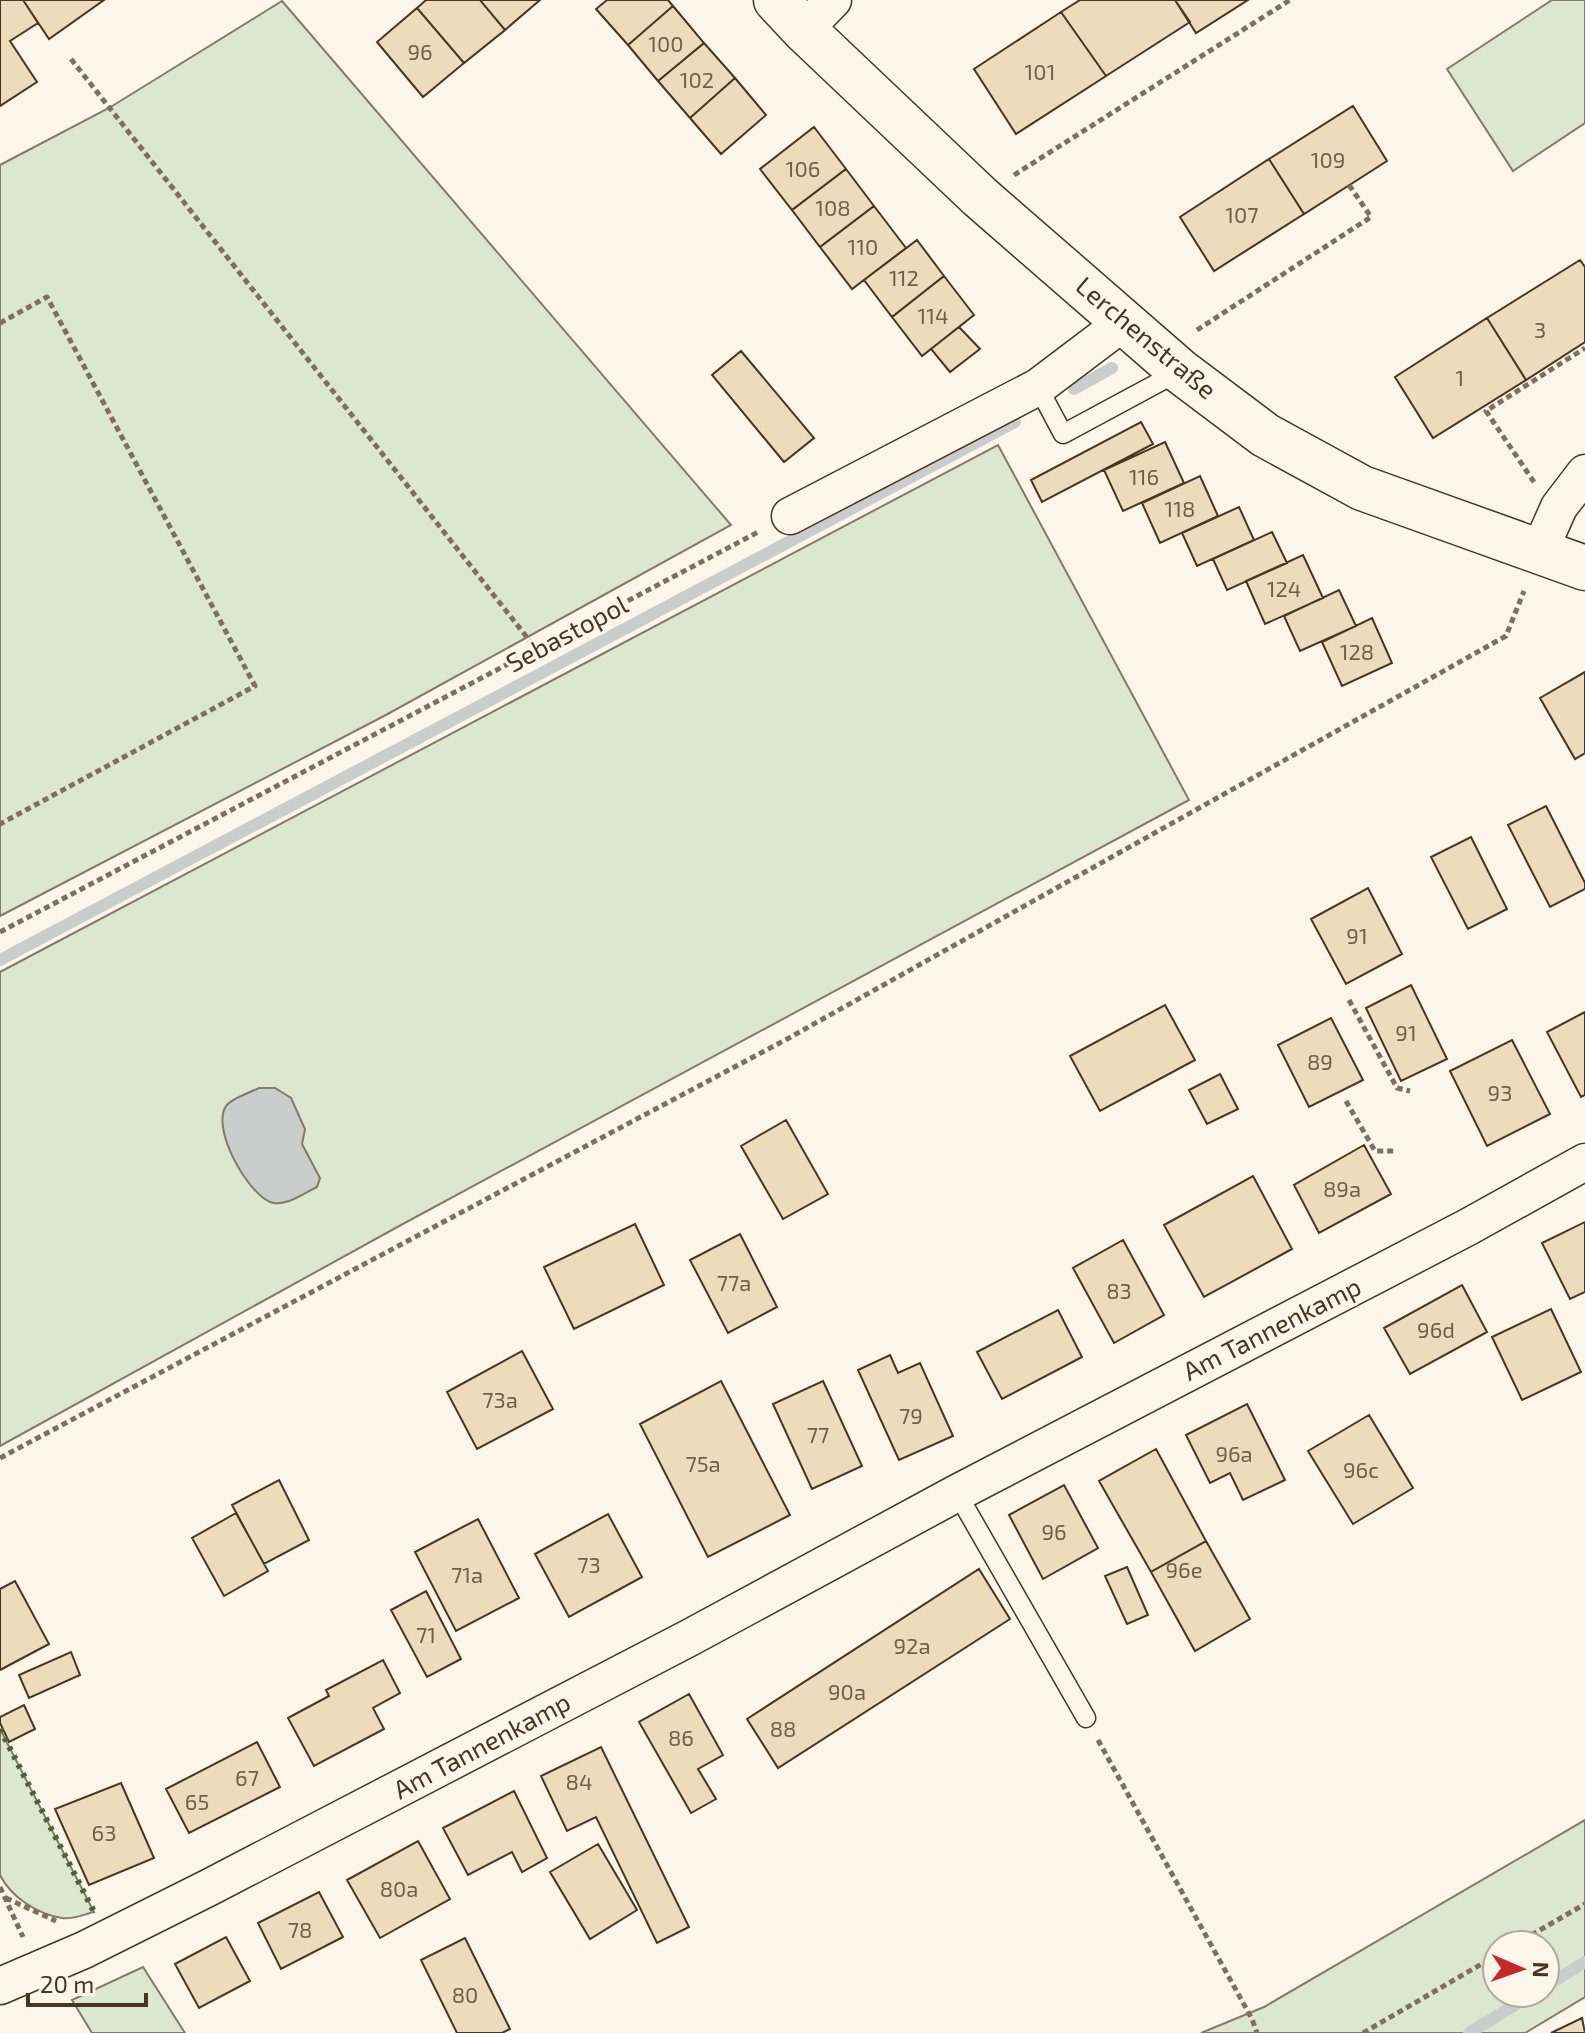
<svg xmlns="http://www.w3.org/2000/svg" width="1585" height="2033" font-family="'Exo 2',sans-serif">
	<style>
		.green { fill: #dce7d0; stroke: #887966; stroke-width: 2; fill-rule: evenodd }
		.water { fill: #c9cecd; stroke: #887966; stroke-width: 2 }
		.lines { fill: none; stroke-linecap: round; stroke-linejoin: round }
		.stream { stroke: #c9cecd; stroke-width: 12 }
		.building { fill: #ecdcbc; stroke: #4a3520; stroke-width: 2 }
		.lane-casing { stroke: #4a3520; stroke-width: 21 }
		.street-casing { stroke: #4a3520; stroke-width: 39 }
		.secondary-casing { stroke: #4a3520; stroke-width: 47 }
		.path { stroke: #7f6f5c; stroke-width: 5; stroke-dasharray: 6 4; stroke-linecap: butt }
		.lane { stroke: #fbf6e9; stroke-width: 18 }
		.street { stroke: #fbf6e9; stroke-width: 36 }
		.secondary { stroke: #fbf6e9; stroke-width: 44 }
		.hedge { stroke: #436837; stroke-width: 6; stroke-dasharray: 4 6; stroke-linecap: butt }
		.labels { text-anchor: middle; stroke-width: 6; stroke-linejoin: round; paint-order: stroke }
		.number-label { font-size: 22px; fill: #725f47 }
		.street-label { font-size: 26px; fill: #4a3520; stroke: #fbf6e9 }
	</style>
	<rect width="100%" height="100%" fill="#fbf6e9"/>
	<path class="green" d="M1552 0H1585V123L1513 171 1447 69Z
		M282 1 731 525 384 716 0 916V165L109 108Z
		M998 445 1189 800 401 1225 0 1446V972Z
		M0 1729 94 1912C85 1914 72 1920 62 1918 37 1914 11 1897 0 1875Z
		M1585 1820V1997L1525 2033H1201L1264 2007ZM1497 1945H1545V1993H1497Z
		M143 1967 185 2033H92L72 2000Z"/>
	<path class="water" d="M259 1088H275L291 1098 305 1129 302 1144 320 1178 317 1187C304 1193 284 1208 270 1202 247 1192 211 1129 226 1106 232 1098 249 1093 259 1088Z"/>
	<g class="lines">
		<path class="stream" d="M1074 389 1112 368
			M0 960 1015 422
			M1545 1987 1585 1962
			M1469 2033 1535 1993"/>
	</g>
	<path class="building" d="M0 0H23L38 23 10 41 37 82 0 106Z
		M23 0H104L49 39Z
		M426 0H480L505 30 464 63 417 8Z
		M480 0H540L505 30Z
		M607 0H668L673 6 628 45 596 9Z
		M1080 0H1175L1190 22 1106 76 1061 12Z
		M1175 0H1248L1196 33Z
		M673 6 704 43 658 81 628 45Z
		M417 8 464 63 423 97 377 42Z
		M1061 12 1106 76 1016 134 974 69Z
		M704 43 735 78 690 118 658 81Z
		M735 78 766 115 721 154 690 118Z
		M1353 106 1387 161 1304 214 1269 159Z
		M814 127 846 169 792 210 760 169Z
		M1269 159 1304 214 1214 271 1180 217Z
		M846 169 874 206 820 247 792 210Z
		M874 206 906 248 852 289 820 247Z
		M917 240 944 276 892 317 864 280Z
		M1580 260 1585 267V342L1526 380 1487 318Z
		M944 276 974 315 922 356 892 317Z
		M1487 318 1526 380 1433 438 1395 377Z
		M959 327 980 349 950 372 931 349Z
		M741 351 814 438 784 462 712 375Z
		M1141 422 1153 444 1042 502 1031 480Z
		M1165 442 1184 483 1123 511 1104 470Z
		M1200 476 1218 516 1160 543 1142 503Z
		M1239 507 1254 540 1197 566 1182 533Z
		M1272 532 1287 563 1227 590 1213 559Z
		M1303 555 1323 598 1265 624 1246 581Z
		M1339 590 1356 626 1300 651 1284 616Z
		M1372 618 1392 663 1342 686 1322 642Z
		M1585 672V753L1575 759 1540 698Z
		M1546 806 1585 883V889L1550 907 1508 825Z
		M1471 837 1507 909 1468 929 1431 857Z
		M1368 888 1402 954 1346 984 1311 919Z
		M1411 985 1447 1059 1401 1081 1366 1008Z
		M1165 1005 1195 1060 1100 1111 1070 1056Z
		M1585 1012V1095L1581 1097 1547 1032Z
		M1331 1018 1363 1080 1309 1107 1278 1045Z
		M1512 1040 1550 1114 1487 1146 1450 1071Z
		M1220 1074 1238 1109 1207 1124 1189 1090Z
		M786 1120 828 1194 783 1219 741 1146Z
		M1364 1145 1391 1194 1319 1233 1294 1185Z
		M1253 1176 1292 1249 1204 1297 1164 1225Z
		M1585 1222V1292L1570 1299 1542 1243Z
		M635 1224 664 1285 574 1329 544 1267Z
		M740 1234 777 1307 728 1333 690 1260Z
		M1123 1240 1164 1315 1114 1343 1073 1268Z
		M1462 1285 1487 1332 1410 1374 1384 1328Z
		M1551 1309 1581 1372 1522 1400 1492 1337Z
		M1058 1310 1082 1357 1002 1399 977 1352Z
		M522 1351 553 1409 477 1449 447 1392Z
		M890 1355 898 1373 920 1363 953 1436 899 1460 858 1370Z
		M721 1381 790 1515 708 1557 640 1424Z
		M823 1381 862 1466 812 1489 773 1404Z
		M1247 1404 1285 1480 1243 1500 1230 1473 1210 1483 1186 1435Z
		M1369 1415 1413 1488 1353 1524 1308 1451Z
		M1156 1449 1206 1541 1151 1572 1099 1481Z
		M279 1480 309 1540 264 1564 232 1505Z
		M1064 1485 1098 1548 1043 1579 1009 1515Z
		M236 1513 268 1571 224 1596 192 1538Z
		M608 1514 642 1577 569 1617 535 1554Z
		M478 1519 519 1598 456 1631 415 1552Z
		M1206 1541 1250 1619 1195 1651 1151 1572Z
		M1127 1567 1148 1615 1127 1624 1105 1576Z
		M979 1569 1010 1619 778 1768 747 1719Z
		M15 1581 49 1644 0 1670V1589Z
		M426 1591 461 1659 427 1677 391 1610Z
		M71 1652 80 1675 29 1698 19 1675Z
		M383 1660 400 1693 373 1708 384 1729 314 1766 288 1718 329 1696 326 1690Z
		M689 1694 723 1755 698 1769 716 1799 691 1813 639 1722Z
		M24 1705 35 1729 9 1742 0 1723V1717Z
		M257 1742 280 1787 189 1833 166 1789Z
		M601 1747 689 1927 657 1943 596 1817 567 1831 541 1776Z
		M121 1783 154 1858 89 1885 55 1809Z
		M514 1791 547 1858 522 1872 512 1852 468 1875 443 1828Z
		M418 1841 450 1899 380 1938 347 1880Z
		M598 1844 637 1910 590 1939 550 1872Z
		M319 1892 343 1937 281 1969 258 1923Z
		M226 1937 250 1981 199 2008 175 1964Z
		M465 1938 510 2029 502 2033H457L421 1960Z
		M1582 2018 1585 2033H1551Z"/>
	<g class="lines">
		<defs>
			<path id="lane" d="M1038 387 1063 434 1180 371
				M957 1493 1086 1718"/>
			<path id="street" d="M804 30 833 0
				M790 516 1038 387 1124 322
				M1539 552 1559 507 1585 473
				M0 1986 84 1950 210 1887 689 1638 957 1493 1468 1227 1585 1162"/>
			<path id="secondary" d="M776 0 804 30 980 197 1180 371 1265 435 1362 488 1585 568"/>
		</defs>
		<use href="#lane" class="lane-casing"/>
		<use href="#street" class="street-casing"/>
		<use href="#secondary" class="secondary-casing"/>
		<path class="path" d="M71 59 537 650
			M1014 175 1290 0
			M0 323 47 297 255 686 0 824
			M1197 330 1371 217 1349 185
			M1534 482 1486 411 1585 348
			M0 932 760 531
			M1349 1000 1397 1088 1410 1091
			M1346 1101 1375 1151H1396
			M0 1458 787 1039 1506 636 1524 591
			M1098 1740 1252 2019 1257 2033
			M0 1887 23 1937
			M6 1898 56 1921
			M1514 1945 1585 1904
			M1363 2033 1497 1955"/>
		<use href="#lane" class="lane"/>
		<use href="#street" class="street"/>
		<use href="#secondary" class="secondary"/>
		<path class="hedge" d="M0 1729 94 1912"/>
	</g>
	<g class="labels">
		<g class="number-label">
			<text x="666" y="52">100</text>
			<text x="420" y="60">96</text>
			<text x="1040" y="80">101</text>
			<text x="697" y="88">102</text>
			<text x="1328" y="168">109</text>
			<text x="803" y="177">106</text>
			<text x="833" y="216">108</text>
			<text x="1242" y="223">107</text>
			<text x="863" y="255">110</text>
			<text x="904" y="286">112</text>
			<text x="933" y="324">114</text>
			<text x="1540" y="338">3</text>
			<text x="1460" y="386">1</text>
			<text x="1144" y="485">116</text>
			<text x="1180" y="517">118</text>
			<text x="1284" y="597">124</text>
			<text x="1357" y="660">128</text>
			<text x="1357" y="944">91</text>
			<text x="1406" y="1041">91</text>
			<text x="1320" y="1070">89</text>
			<text x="1500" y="1101">93</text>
			<text x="1342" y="1197">89a</text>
			<text x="734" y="1291">77a</text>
			<text x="1119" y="1299">83</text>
			<text x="1436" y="1338">96d</text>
			<text x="500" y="1408">73a</text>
			<text x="911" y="1424">79</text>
			<text x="818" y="1443">77</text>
			<text x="1234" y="1462">96a</text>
			<text x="703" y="1472">75a</text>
			<text x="1361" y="1478">96c</text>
			<text x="1054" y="1540">96</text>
			<text x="589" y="1573">73</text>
			<text x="1184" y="1578">96e</text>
			<text x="467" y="1583">71a</text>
			<text x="426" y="1643">71</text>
			<text x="912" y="1654">92a</text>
			<text x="847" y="1700">90a</text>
			<text x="783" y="1737">88</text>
			<text x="681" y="1746">86</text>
			<text x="247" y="1786">67</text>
			<text x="579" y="1790">84</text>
			<text x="197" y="1810">65</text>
			<text x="104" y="1841">63</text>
			<text x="399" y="1897">80a</text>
			<text x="300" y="1938">78</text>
			<text x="465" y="2003">80</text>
		</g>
		<g class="street-label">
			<text transform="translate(1146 338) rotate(40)" y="9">Lerchenstraße</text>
			<text transform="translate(567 634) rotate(-28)" y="9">Sebastopol</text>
			<text transform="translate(1272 1329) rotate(-27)" y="9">Am Tannenkamp</text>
			<text transform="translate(482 1746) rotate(-28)" y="9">Am Tannenkamp</text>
		</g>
	</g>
	<g transform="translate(1521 1969) rotate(92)"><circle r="38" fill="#fbf6e9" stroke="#b4a999" stroke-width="2"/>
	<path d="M0-6L14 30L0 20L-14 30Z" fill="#c62828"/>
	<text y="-12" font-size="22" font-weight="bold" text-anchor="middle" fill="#4a3520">N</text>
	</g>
	<path d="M28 1993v12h118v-12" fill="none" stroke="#4a3520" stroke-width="4"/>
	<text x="40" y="1993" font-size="24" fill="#4a3520" stroke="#fbf6e9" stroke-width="6" paint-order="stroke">20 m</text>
</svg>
